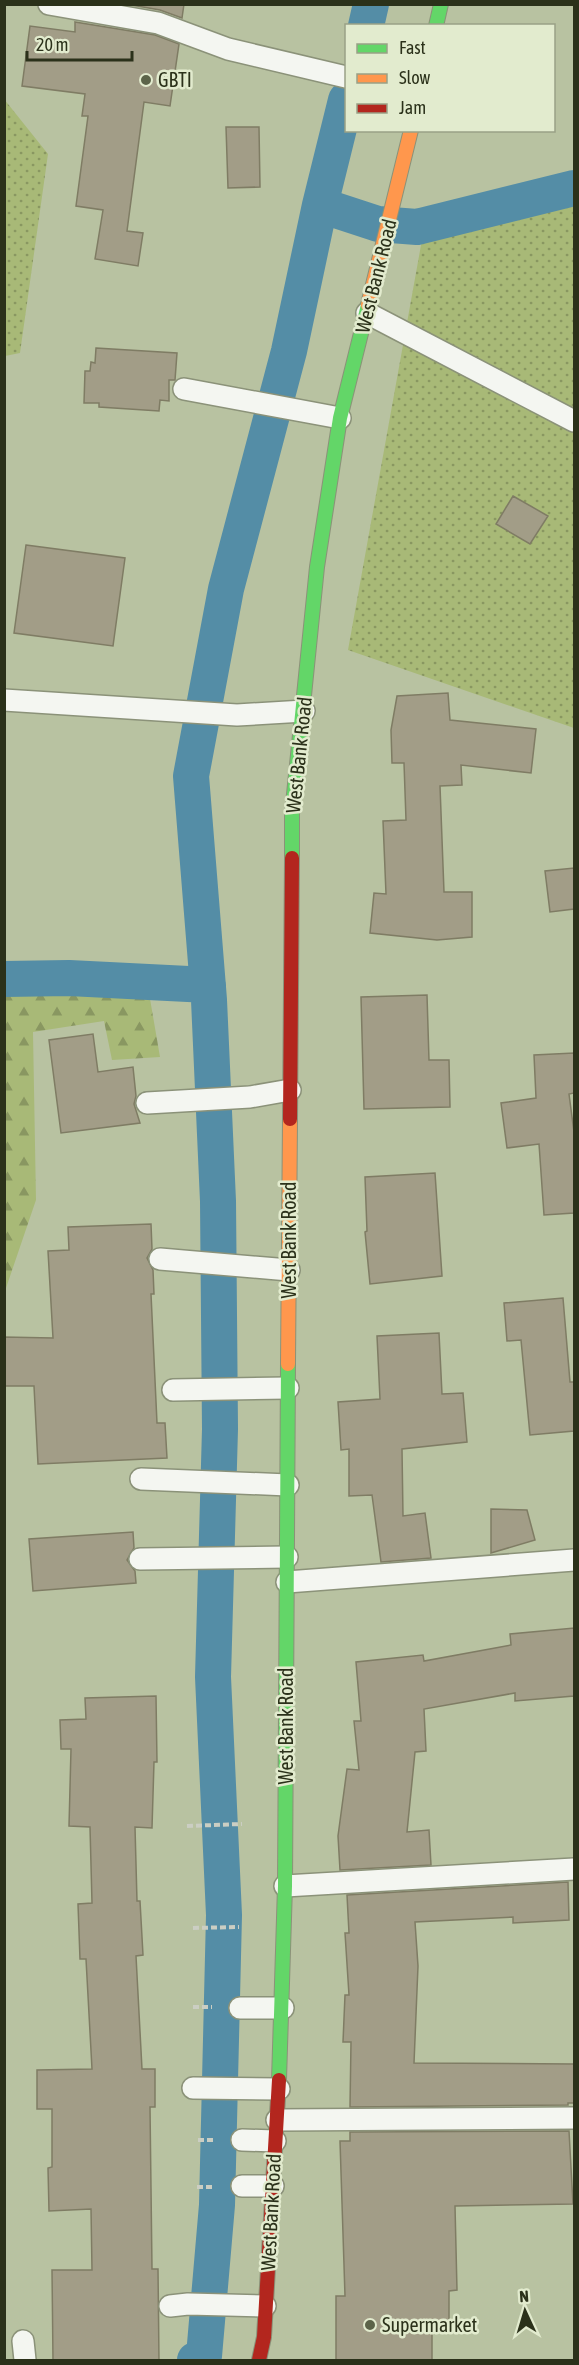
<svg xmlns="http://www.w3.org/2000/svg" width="579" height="2365" font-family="'Asap Condensed',sans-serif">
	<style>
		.grass { fill: url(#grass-dots) }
		.forest { fill: url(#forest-firs) }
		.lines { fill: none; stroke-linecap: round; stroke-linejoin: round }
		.canal { stroke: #548da6; stroke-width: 36 }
		.building { fill: #a29d87; stroke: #7f7c64; stroke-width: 1.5 }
		.lane-casing { stroke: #8b9279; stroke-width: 24 }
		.fast-casing { stroke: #8b9279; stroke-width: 16 }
		.slow-casing { stroke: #8b9279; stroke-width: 16 }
		.jam-casing { stroke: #8b9279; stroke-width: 16 }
		.path { stroke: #cbcec3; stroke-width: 4; stroke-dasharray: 6 3; stroke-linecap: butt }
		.lane { stroke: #f4f6f1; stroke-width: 21 }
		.fast { stroke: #63d668; stroke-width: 14 }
		.slow { stroke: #ff974d; stroke-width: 14 }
		.jam { stroke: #b3261e; stroke-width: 14 }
		.poi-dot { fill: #5c6449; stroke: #e2ebce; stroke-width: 2 }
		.labels { text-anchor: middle; stroke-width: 5; stroke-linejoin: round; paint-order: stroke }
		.poi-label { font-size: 20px; fill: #2b311a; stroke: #e2ebce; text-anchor: start }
		.street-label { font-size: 20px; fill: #2b311a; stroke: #e2ebce }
	</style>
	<defs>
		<pattern id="grass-dots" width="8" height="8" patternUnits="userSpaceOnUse" patternTransform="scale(1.5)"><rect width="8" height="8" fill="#a8b977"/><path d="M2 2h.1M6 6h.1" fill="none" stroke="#899761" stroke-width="1.8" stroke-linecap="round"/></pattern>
		<pattern id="forest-firs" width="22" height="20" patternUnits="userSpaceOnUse" patternTransform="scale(1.5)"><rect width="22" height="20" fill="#a8b977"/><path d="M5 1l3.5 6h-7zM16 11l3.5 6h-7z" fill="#899761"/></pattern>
	</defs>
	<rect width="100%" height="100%" fill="#b8c2a1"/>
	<path class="grass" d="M4 99 48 154 20 353 5 356Z
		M574 199V728L348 650 423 234Z"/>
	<path class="forest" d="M5 990 149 993 160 1057 112 1060 104 1021 33 1032 36 1200 5 1291Z"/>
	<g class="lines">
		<path class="canal" d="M366 26 371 4
			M320 205 378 224 417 227 574 188
			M4 979 69 978 208 985
			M195 2360 204 2356 217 2205 224 1915 213 1677 220 1429 218 1201 209 1000 191 776 226 589 289 351 320 205 346 100"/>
	</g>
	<path class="building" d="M126 4H184L182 18 160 10Z
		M75 22 155 35 179 44 170 106 144 102 127 231 143 233 138 266 95 259 103 210 76 206 88 116H82L85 94 22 86 30 26 75 32Z
		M226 127H259L260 187 228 188Z
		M96 348 177 353 175 380H169V401L160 400 159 411 99 407V403H84L85 371H90L91 362 95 363Z
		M513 496 548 516 530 544 496 524Z
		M26 545 125 558 113 646 14 633Z
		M448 693 450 720 536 729 531 773 461 765 462 785 440 786 444 892H472V937L437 940 370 933 374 893 386 894 383 821 406 820 404 763H392L391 730 397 696Z
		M574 868V909L550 912 545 871Z
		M427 995 429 1060H449L450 1107 364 1109 361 997Z
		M93 1034 98 1072 133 1067 136 1096 134 1104 140 1123 61 1133 49 1040Z
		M574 1053V1093L569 1094 574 1132V1213L544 1215 539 1144 507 1148 501 1103 536 1098 534 1055Z
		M435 1173 442 1276 370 1284 365 1232 367 1231 365 1177Z
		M151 1224 152 1249 147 1258 153 1270 154 1294H151L157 1423H165L167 1458 38 1464 34 1386H4V1337L53 1338 48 1251 69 1250 68 1227Z
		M563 1298 570 1382H574V1431L530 1435 521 1340 507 1341 504 1303Z
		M439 1333 442 1394 463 1393 467 1442 402 1449 403 1516 425 1513 431 1558 381 1562 372 1495 349 1496V1449L341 1450 338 1402 380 1399 377 1336Z
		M491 1509 527 1510 535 1540 491 1553Z
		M133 1532 134 1548 127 1560 135 1571 136 1583 33 1591 29 1539Z
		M574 1628V1696L515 1701V1693L424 1709 426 1751 415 1752 407 1832 429 1830 431 1865 340 1870 338 1836 347 1769 359 1770 354 1721H361L356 1662 423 1655 424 1661 511 1645 510 1634Z
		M156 1696 157 1762H154L152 1828 135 1827 137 1901H140L143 1955 136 1956 142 2069H155V2107H150L152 2269H158L159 2361H53L52 2270H92L91 2209 49 2211 48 2168 52 2167V2109H37V2070L92 2069 86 1959H80L78 1904 92 1903 90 1827 69 1826 71 1749H61L60 1720 86 1719 85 1698Z
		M568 1882 569 1920 513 1923V1917L415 1922 418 1966 414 2063 574 2064V2103H568V2105L350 2107 351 2042H343L345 1995H349L345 1933H349L347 1895Z
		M569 2131 573 2204 455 2206 457 2290 449 2291V2322H432V2361H336V2296H345L340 2141H350V2132Z"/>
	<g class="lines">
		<defs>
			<path id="lane" d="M49 4 158 23 228 49 346 77
				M367 313 574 421
				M184 389 340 418
				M4 700 237 715 304 711
				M147 1103 250 1097 290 1090
				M160 1259 289 1270
				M173 1390 288 1388
				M141 1479 288 1485
				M140 1559 287 1557
				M287 1582 574 1560
				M285 1886 574 1869
				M240 2008H283
				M193 2088 279 2089
				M277 2120 574 2118
				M242 2140 275 2141
				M242 2186H273
				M170 2306 188 2304 265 2306
				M23 2341 25 2360"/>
			<path id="fast" d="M436 26 441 4
				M292 858V814L317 567 340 418 368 305
				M279 2080 285 1886 288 1364"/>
			<path id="slow" d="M368 305 411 130
				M288 1364 290 1119"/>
			<path id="jam" d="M290 1119 292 858
				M259 2360 264 2337 279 2080"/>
		</defs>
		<use href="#lane" class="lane-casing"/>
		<use href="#fast" class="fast-casing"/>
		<use href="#slow" class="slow-casing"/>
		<use href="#jam" class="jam-casing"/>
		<path class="path" d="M187 1826 242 1824
			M193 1928 239 1927
			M193 2007H212
			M198 2140H214
			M197 2187H214"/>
		<use href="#lane" class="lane"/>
		<use href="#fast" class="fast"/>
		<use href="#slow" class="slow"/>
		<use href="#jam" class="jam"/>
	</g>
	<g class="poi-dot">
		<circle cx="146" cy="80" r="6"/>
		<circle cx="370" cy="2325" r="6"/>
	</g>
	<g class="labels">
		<g class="poi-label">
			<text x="158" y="87">GBTI</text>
			<text x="382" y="2332">Supermarket</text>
		</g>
		<g class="street-label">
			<text transform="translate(376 276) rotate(-76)" y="7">West Bank Road</text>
			<text transform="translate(299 755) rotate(-84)" y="7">West Bank Road</text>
			<text transform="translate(289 1240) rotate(-90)" y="7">West Bank Road</text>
			<text transform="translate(286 1726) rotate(-90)" y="7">West Bank Road</text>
			<text transform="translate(271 2212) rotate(-87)" y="7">West Bank Road</text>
		</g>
	</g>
	<rect width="579" height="2365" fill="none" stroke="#2b311a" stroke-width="12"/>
	<rect x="345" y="24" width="210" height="108" fill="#e2ebce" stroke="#99a186" stroke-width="1.5"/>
	<rect x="357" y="44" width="30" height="9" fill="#63d668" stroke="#99a186" stroke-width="1.5"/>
	<text x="399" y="54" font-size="18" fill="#2b311a">Fast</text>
	<rect x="357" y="74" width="30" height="9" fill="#ff974d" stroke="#99a186" stroke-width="1.5"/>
	<text x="399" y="84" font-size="18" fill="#2b311a">Slow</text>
	<rect x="357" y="104" width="30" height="9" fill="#b3261e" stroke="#99a186" stroke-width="1.5"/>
	<text x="399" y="114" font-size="18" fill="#2b311a">Jam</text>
	<g transform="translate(525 2311) rotate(356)" stroke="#e2ebce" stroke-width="4.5" paint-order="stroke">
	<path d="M0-4.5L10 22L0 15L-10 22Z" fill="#2b311a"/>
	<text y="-9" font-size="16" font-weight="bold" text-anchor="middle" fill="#2b311a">N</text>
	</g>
	<path d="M27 51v9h105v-9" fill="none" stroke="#2b311a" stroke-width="3"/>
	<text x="36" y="51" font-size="18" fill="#2b311a" stroke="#e2ebce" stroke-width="4.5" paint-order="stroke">20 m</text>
</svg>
